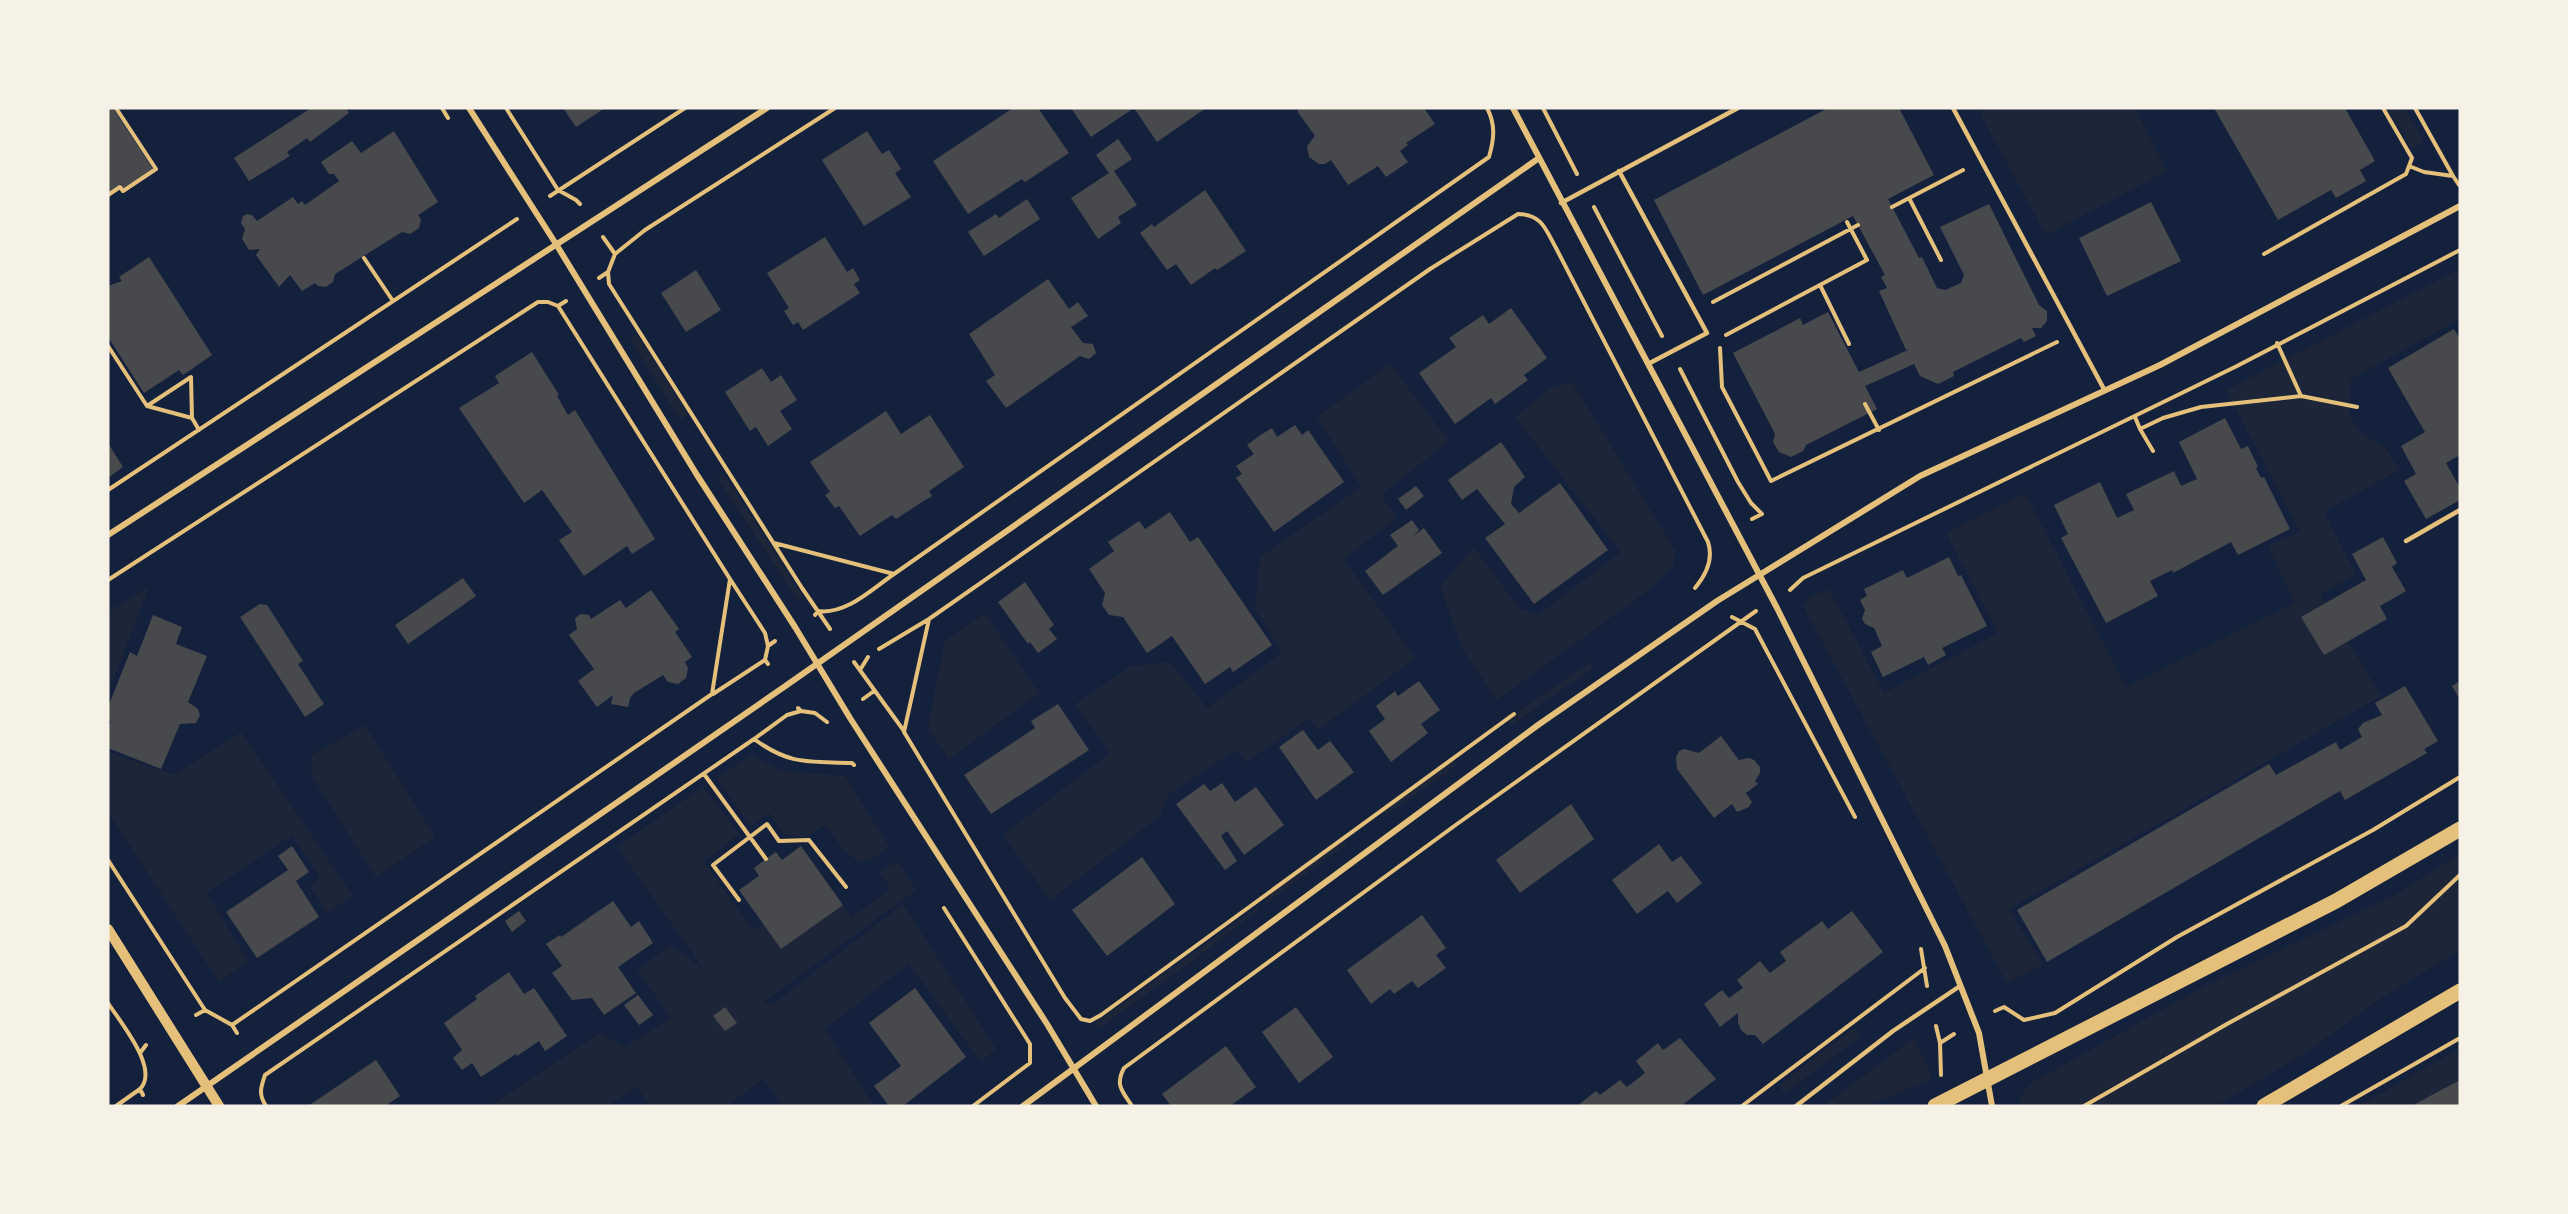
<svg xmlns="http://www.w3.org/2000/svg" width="2568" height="1214" font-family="'Noto Sans',sans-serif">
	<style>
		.green { fill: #1d2539 }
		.building { fill: #48494c }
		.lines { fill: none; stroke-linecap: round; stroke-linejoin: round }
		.path { stroke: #e5c07b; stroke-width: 4 }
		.service { stroke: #e5c07b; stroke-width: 4.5 }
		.minor { stroke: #e5c07b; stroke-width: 6 }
		.tertiary { stroke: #e5c07b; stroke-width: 10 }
		.primary { stroke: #e5c07b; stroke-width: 15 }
	</style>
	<rect width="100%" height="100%" fill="#14213d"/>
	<path class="green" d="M1977 108H2135L2167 171 2046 235Z
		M2394 108H2405L2424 142 2412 149 2389 111Z
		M2460 269V319L2351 379 2349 415 2360 432 2386 448 2399 470 2324 512 2356 575 2320 594 2381 696 2009 909 2043 965 2007 983 1803 606 1810 597 1829 589 1884 693 1998 633 1946 533 2025 493 2126 687 2295 603 2268 546 2300 531 2226 390Z
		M637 334 688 414 680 420 630 339Z
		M1390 364 1449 441 1381 495 1397 518 1344 559 1415 658 1318 730 1309 718 1247 762 1236 750 1169 794 1159 817 1050 900 1003 835 1110 753 1075 704 1131 666 1170 662 1207 708 1282 652 1255 609 1260 557 1361 487 1317 417Z
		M1572 382 1676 552 1673 566 1653 587 1497 700 1462 648 1440 586 1474 548 1520 609 1538 615 1621 552 1515 417 1549 389Z
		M724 474 804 597 798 600 717 478Z
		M149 587 108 693V612Z
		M985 613 1039 693 949 759 928 728 945 641Z
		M1589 663 1593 668 1510 726 1506 720Z
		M365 725 435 837 376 877 311 775 312 755Z
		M241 732 353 896 327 913 310 886 320 877 292 835 207 893 248 961 219 982 108 812V752L174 775Z
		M751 755 782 771 845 776 889 847 872 859 859 862 844 850 825 825 805 837 784 834 769 813 751 826 716 778Z
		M1454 760 1457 765 1387 815 1383 810Z
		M703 787 739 834 704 862 753 930 764 924 843 905 852 917 891 889 879 872 898 861 916 890 764 1002 772 1005 903 904 996 1049 981 1062 909 964 825 1029 874 1106H783L763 1079 727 1106H650L637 1087 607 1106H490L600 1033 625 1047 671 1018 637 970 671 945 705 971 617 847Z
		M1344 840 1347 844 1267 903 1263 898Z
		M2460 854V950L2374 1003 2307 1052 2216 1106H2018L2023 1092 2033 1082 2203 987 2395 895Z
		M1257 907 1258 910 1194 960 1098 1029 1094 1024Z
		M1854 1028 1861 1036 1784 1094 1779 1085Z
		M1914 1038 1932 1076 1929 1080 1868 1106H1823Z
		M2460 1048V1080L2412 1106H2358Z"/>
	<path class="building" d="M108 108H113L153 169 123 188 121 184 108 193Z
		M311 108H346L349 113 310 142 307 138 287 152 290 156 249 181 234 158Z
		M563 108H605L576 127Z
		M1013 108H1038L1069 153 1025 182 1022 179 968 214 933 161Z
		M1071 108H1206L1157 142 1134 108 1091 137Z
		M1301 108H1424L1435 124 1406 143 1408 145 1400 151 1408 162 1386 177 1378 166 1348 185 1331 160 1325 164H1319L1309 157 1307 146 1315 136 1297 111Z
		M1828 108H1899L1934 175 1888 199 1919 258 1922 257 1937 288 1945 290 1961 283 1964 275 1940 227 1989 204 2039 305 2047 311V321L2041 328H2032L2036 336 2024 342 2021 338 1953 372 1954 376 1938 384 1920 376 1914 364 1865 386 1877 409 1806 445 1803 451 1791 457 1779 452 1773 442 1775 434 1733 353 1800 318 1803 325 1828 312 1859 372 1910 349 1906 350 1879 291 1887 288 1881 277 1885 275 1853 216 1703 295 1654 200Z
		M2214 108H2345L2375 161 2360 170 2366 181 2336 198 2331 190 2278 220Z
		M394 131 438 202 418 215 421 219 419 228 410 234 402 232 335 274 333 282 326 287 318 286 315 283 302 291 290 275 279 287 256 255 260 249 249 250 242 239 245 229 241 223 243 216 247 214 252 215 257 221 293 197 298 204 302 201 305 205 339 181 334 174H329L321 162 352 141 361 153Z
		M867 131 882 154 889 150 901 169 895 173 911 197 864 226 822 160Z
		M1118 139 1132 159 1114 171 1137 205 1118 217 1121 223 1098 239 1071 198 1109 173 1096 155Z
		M1205 190 1246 251 1217 270 1215 268 1191 285 1176 264 1167 270 1140 233 1152 224 1154 227Z
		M1027 199 1040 219 984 256 968 232 996 214 999 218Z
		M2151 202 2181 261 2107 296 2079 238Z
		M825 237 847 272 853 268 860 280 854 284 860 293 803 330 798 322 793 325 784 311 789 308 767 273Z
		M149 257 212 355 183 375 179 370 144 393 108 337V286L122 281 119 277Z
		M696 270 721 310 686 332 661 293Z
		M1048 279 1069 309 1078 302 1088 316 1071 327 1083 343 1093 344 1096 353 1089 359 1080 356 1006 408 986 381 995 375 969 334Z
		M1511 308 1547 358 1524 375 1528 380 1495 404 1491 398 1455 424 1419 373 1456 347 1449 338 1483 315 1489 324Z
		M2454 329 2460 339V455L2446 463 2460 488V500L2426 519 2404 481 2416 474 2401 446 2425 432 2388 368Z
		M532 352 559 395 557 396 568 415 575 410 655 539 632 554 627 546 584 576 559 540 572 532 542 490 524 503 459 408 499 383 495 376Z
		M762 368 771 382 781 375 797 400 780 411 792 429 768 446 756 427 750 431 725 392Z
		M886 411 901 434 930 415 964 467 929 491 932 496 922 502 896 519 892 515 860 536 839 506 835 508 825 495 830 492 810 462Z
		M2225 418 2241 449 2248 446 2258 467 2256 468 2261 478 2264 477 2290 529 2238 555 2231 542 2173 573 2172 570 2150 581 2158 596 2106 623 2061 538 2068 534 2054 505 2100 482 2117 518 2134 510 2126 494 2174 471 2181 486 2197 479 2179 442Z
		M1295 425 1302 435 1308 430 1344 482 1274 532 1236 478 1242 474 1236 466 1254 454 1247 445 1259 436 1272 428 1277 437Z
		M1501 442 1525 477 1514 487 1511 504 1519 513 1560 483 1608 550 1534 604 1485 538 1505 524 1477 489 1462 500 1448 480Z
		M108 443 123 467 108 478Z
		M1416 486 1424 496 1406 510 1398 499Z
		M1170 512 1190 542 1198 537 1272 645 1233 672 1230 667 1205 684 1172 636 1147 653 1123 617 1109 615 1102 605 1105 593 1089 569 1114 551 1108 542 1139 521 1145 529Z
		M1412 520 1419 530 1412 537 1424 528 1442 553 1383 595 1365 571 1398 546 1390 535Z
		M2383 537 2397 563 2392 567 2406 591 2380 606 2387 619 2324 655 2301 617 2366 580 2352 554Z
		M1949 557 1958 576 1961 575 1987 626 1942 648 1946 655 1928 665 1924 657 1883 677 1871 652 1882 646 1874 628 1865 624 1862 619 1865 610 1860 600 1867 596 1864 589 1903 570 1907 578Z
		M463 578 476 596 408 644 395 625Z
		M1025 582 1054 625 1049 629 1057 639 1038 653 1030 642 1028 644 998 602Z
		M651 590 679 629 675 632 692 657 685 662 688 668 686 678 678 684 668 682 663 675 634 693 630 698 628 707 611 704 613 695 597 707 578 681 594 669 569 635 577 629 575 618 581 614 589 615 591 619 620 600 626 608Z
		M260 604 267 605 303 661 298 664 324 704 305 717 240 617Z
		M153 615 182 627 176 644 207 656 188 702 198 709 200 715 196 723 180 724 161 769 108 748V728L111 721H108V707L130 652 137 656Z
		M1419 681 1440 710 1421 724 1428 733 1391 762 1369 731 1385 719 1376 706 1395 691 1398 696Z
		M2460 681V700L2452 686Z
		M2405 686 2438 741 2424 749 2427 753 2345 800 2340 791 2047 962 2017 910 2269 764 2276 775 2336 742 2340 750 2362 737 2358 729 2363 723 2382 715 2375 703Z
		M1058 704 1089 750 991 814 964 775 1035 728 1031 721Z
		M1303 730 1318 750 1330 741 1354 772 1316 800 1279 747Z
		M1721 736 1739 760 1749 758 1754 760 1760 767V773L1755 781 1758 784 1746 793 1752 802 1749 807 1737 812 1732 804 1714 818 1677 769 1676 757 1679 751 1684 749 1699 753Z
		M1222 783 1235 802 1256 787 1284 825 1244 855 1227 831 1221 836 1237 861 1225 870 1176 804 1204 784 1210 791Z
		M1571 804 1594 839 1520 893 1496 860Z
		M1659 844 1672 862 1681 856 1702 883 1677 903 1668 891 1637 914 1612 880Z
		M292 846 309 872 296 881 319 917 257 958 226 912 288 870 278 856Z
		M801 846 843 905 781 949 739 890 759 876 754 868 766 859 776 852 782 860Z
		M1142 857 1175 904 1107 956 1072 910Z
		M613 901 631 927 639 921 653 943 618 967 636 993 604 1015 592 998 572 1000 552 973 562 966 546 944 560 935 561 937Z
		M519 911 526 921 512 932 505 921Z
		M1852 911 1883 952 1763 1044 1755 1035H1747L1741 1030 1738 1022V1013L1720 1027 1704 1004 1722 990 1729 998 1743 988 1737 980 1760 961 1770 973 1786 961 1780 952 1822 921 1828 929Z
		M1422 915 1446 948 1436 955 1446 968 1418 988 1412 981 1394 994 1390 989 1371 1004 1347 970Z
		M509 972 524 994 534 988 567 1036 545 1051 539 1041 517 1056 516 1054 481 1077 472 1063 462 1070 453 1058 462 1050 444 1023 477 999 475 996Z
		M915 988 966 1057 903 1106H889L874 1086 901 1066 869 1023Z
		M638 995 653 1015 639 1025 624 1005Z
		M725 1007 737 1023 725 1031 713 1016Z
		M1296 1007 1333 1057 1299 1083 1262 1032Z
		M1680 1038 1716 1079 1681 1106H1577L1596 1091 1600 1095 1620 1080 1627 1087 1645 1073 1636 1061 1658 1043 1663 1050Z
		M1226 1046 1256 1087 1230 1106H1171L1162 1094Z
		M376 1060 400 1096 385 1106H308Z
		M2460 1080V1106H2412L2430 1096Z"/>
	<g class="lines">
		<path class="path" d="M442 108 448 118
			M506 108 558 190 576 200 580 204
			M1543 108 1577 174
			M2415 108 2453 176
			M2409 166 2424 172 2453 176 2459 185
			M108 195 120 187 123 191 156 169 116 108
			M550 196 685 108
			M1909 198 1941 260
			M1594 207 1662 336
			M1892 207 1963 170
			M603 237 615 254
			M2264 254 2406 174 2412 158 2383 108
			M364 258 393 301
			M608 272 609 284 802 588 830 629
			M599 278 608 272 615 254 645 230 835 108
			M1820 285 1849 344
			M1713 302 1858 225
			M1726 335 1867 260 1847 222
			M2277 343 2301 396 2357 407
			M108 346 147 406 191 377 192 418 199 430
			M1720 348 1722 387 1771 481 2057 342
			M1680 369 1738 482 1751 503 1762 514 1752 519
			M1865 404 1879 430
			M147 406 192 418
			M2135 417 2140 429 2163 418 2201 407 2301 396
			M2140 429 2153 451
			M108 490 517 219
			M774 543 894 574 1489 157C1494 139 1496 125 1487 108
			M730 579 765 633 768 646
			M108 580 538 302H548L558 306 566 301
			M1790 590 1803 578 2237 366 2460 250
			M815 615 818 611C846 615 872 589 894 574
			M1732 617 1755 629 1855 817
			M929 619 904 732 1065 998 1081 1019 1090 1021 1101 1015 1514 714
			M879 649 929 619 1430 269 1518 214C1542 214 1546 230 1556 248L1708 542C1714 560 1706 575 1695 588
			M854 662 904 731
			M768 664 765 660 768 646 775 641
			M860 670 868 657
			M713 694 765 660
			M863 699 874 691
			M798 708 801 711 815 713 827 722
			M754 739 787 715 801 711
			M704 774 766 859
			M108 860 205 1010 232 1025 237 1033
			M739 900 713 865 767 824 779 841 809 840 846 887
			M944 908 1030 1044V1063L973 1106
			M1921 949 1927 986
			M108 1003C120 1022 160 1069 140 1089L143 1095
			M1995 1011 2004 1007 2024 1020 2055 1013 2177 937 2373 830 2460 777
			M196 1015 205 1010
			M232 1025 712 694 730 579 558 306
			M1936 1026 1940 1043 1941 1075
			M1940 1043 1954 1034
			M140 1053 146 1045
			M265 1075 754 739C791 766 809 761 852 763L854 765
			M265 1075C261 1087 258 1094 266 1106
			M116 1106 140 1089
			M1132 1106C1122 1091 1115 1085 1124 1068L1457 824 1756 611
			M1742 1106 1925 968
			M2084 1106 2227 1024 2406 926 2460 875
			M2341 1106 2460 1038"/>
		<path class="service" d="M1953 108 2105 391
			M1619 171 1707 333 1648 364
			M1561 203 1738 108
			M2406 541 2460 510
			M1796 1106 1893 1031 1960 986"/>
		<path class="minor" d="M469 108 556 244 697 475 795 627 850 718 1047 1024 1096 1106
			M1513 108 1777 608 1945 946 1979 1033 1992 1106
			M108 535 767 108
			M178 1106 784 687 1539 158
			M1023 1106 1538 725 1717 601 1920 476 2160 365 2460 206"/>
		<path class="tertiary" d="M108 929 219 1106"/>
		<path class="primary" d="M1935 1106 2336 901 2460 829
			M2264 1106 2460 991"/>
	</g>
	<rect width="2568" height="1214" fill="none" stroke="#f6f1e7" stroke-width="219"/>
</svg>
